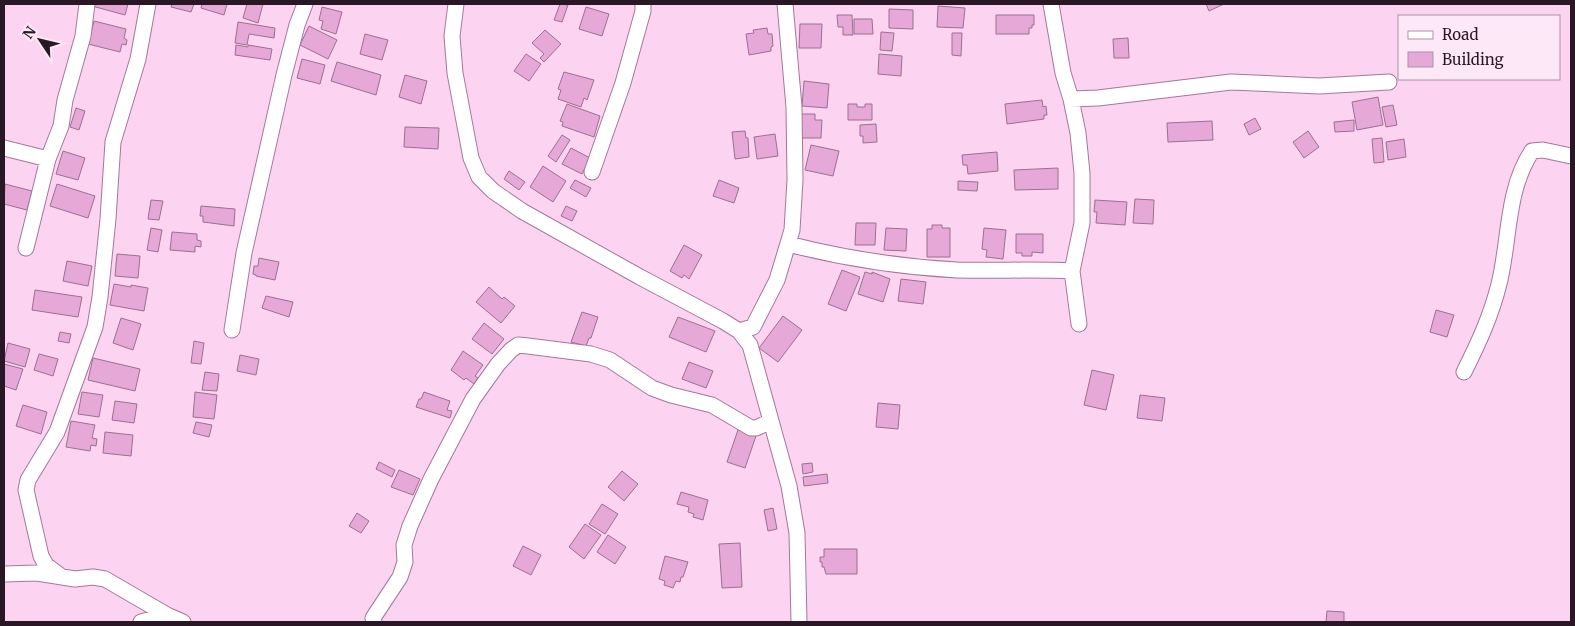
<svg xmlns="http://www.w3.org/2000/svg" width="1575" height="626" font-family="Merriweather,serif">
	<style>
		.building { fill: #e6a9d7; stroke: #9b6f90 }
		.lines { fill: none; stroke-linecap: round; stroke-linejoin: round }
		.minor-casing { stroke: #a47799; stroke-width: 17 }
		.minor { stroke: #fff; stroke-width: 15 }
	</style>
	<rect width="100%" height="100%" fill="#fcd4f1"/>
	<path class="building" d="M92 4H128L125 15 92 6Z
		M172 4H194L191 12 171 7Z
		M202 4H227L224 15 201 8Z
		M247 4H263L258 23 243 18Z
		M560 4 568 5 562 22 554 20Z
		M1206 4H1224L1209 11Z
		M938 6 965 8 963 28 937 27Z
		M322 7 342 12 336 34 321 29 323 21 319 20Z
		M586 7 609 14 602 36 579 29Z
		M889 9 913 10V29L889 28Z
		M837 15H852L853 35H843V27H838Z
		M996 15H1034V25H1032V28H1029V34H996Z
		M854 19H872L873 34H854Z
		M94 21 126 29 124 38 127 40 126 45 122 44 120 52 88 44Z
		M238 22 275 28 274 38 249 34 247 45 235 43Z
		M800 24H822L821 48H799Z
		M309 26 337 40 328 59 300 45Z
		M767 28 768 34H772L773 46 771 47V51L749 55 746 34 754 33 753 30Z
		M545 30 561 44 544 62 540 58 544 54 532 43Z
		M881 32 894 33 892 51 880 50Z
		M952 33H962L961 56 952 55Z
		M365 34 388 40 382 60 360 54Z
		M1128 38 1129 58H1114L1113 39Z
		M236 45 248 47V45L272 49 270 60 235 55Z
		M526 54 541 64 529 81 514 71Z
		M879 54 902 56 901 76 878 74Z
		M302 59 325 65 320 84 297 78Z
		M337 62 381 75 376 95 331 81Z
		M564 72 594 80 587 100 584 98 581 107 558 99 561 90 558 89Z
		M405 75 427 81 421 104 399 97Z
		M804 81 829 84 827 108 802 106Z
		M1378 97 1383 125 1357 130 1352 102Z
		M1042 100 1043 107 1046 106 1047 115H1044V119L1007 124 1005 104Z
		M567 104 600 116 594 137 562 126 563 122 560 121Z
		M848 104H857V107H865V104H872V120H848Z
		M1393 105 1397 125 1386 127 1382 107Z
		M76 108 85 111 79 130 70 127Z
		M801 114H815V120H822L821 138H801Z
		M1255 118 1261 129 1249 135 1244 124Z
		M1354 120V131L1335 132 1334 122Z
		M1212 121 1213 140 1168 142 1167 123Z
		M876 124 877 142 863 143V136H860V125Z
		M405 127 439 128 438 149 404 147Z
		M745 131 746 138H748L749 157 735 159 732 132Z
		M1308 131 1319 147 1304 158 1293 142Z
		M775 134 778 156 757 159 754 137Z
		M562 135 570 140 556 162 548 156Z
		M1382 138 1384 162 1374 163 1372 139Z
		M1404 139 1406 157 1388 160 1386 142Z
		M811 145 839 151 833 176 805 170Z
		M571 148 590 158 582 174 562 164Z
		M63 151 85 158 78 180 56 174Z
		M997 152 998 171 968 174 967 165H963L962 155Z
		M543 166 566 181 553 202 530 187Z
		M1058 168V189L1015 190 1014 170Z
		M509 171 525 182 519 190 504 179Z
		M575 180 591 188 586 197 570 188Z
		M719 180 739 188 734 203 713 196Z
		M958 181 978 182 977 191 958 190Z
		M5 184 32 191 27 210 4 204Z
		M57 184 95 196 88 218 50 206Z
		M1135 199 1154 200 1153 224 1133 223Z
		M151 200 163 201 159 220 148 219Z
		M1095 200 1127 202 1125 225 1096 223 1097 212H1094Z
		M201 206 235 209 234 226 203 222V216H200Z
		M566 206 577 211 572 221 561 216Z
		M856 223H876L875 245H855Z
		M932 225H942V228H950V257H927V229H932Z
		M151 228 162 230 158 252 147 250Z
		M886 228 907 229 906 251 884 250Z
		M984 228 1006 230 1003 259 986 257 987 250 982 249Z
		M172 232 197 234V240L201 241V247L195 246V252L170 250Z
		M1016 234H1043V253L1032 252V256H1022V253H1016Z
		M684 245 702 255 689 279 684 275 682 278 670 271Z
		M117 254 140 256 138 278 115 276Z
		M259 258 279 262 275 280 256 276V275L253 274 254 266H258Z
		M67 261 92 266 88 286 63 281Z
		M842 270 860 277 846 311 828 304Z
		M865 272 872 274V272L890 279 883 302 858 294Z
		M901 279 926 282 923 304 898 301Z
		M114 284 131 287V285L148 288 144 311 110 305Z
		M489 287 502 299 504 297 515 306 501 323 476 302Z
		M35 290 82 297 78 317 32 310Z
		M266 296 293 302 289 317 262 308Z
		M1436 310 1454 315 1447 337 1430 332Z
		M582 312 598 317 591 338H589L586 346 571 342Z
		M783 316 802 330 778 362 759 348Z
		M678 317 715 331 706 352 669 337Z
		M121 318 141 324 133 350 113 343Z
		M484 323 504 339 492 354 472 339Z
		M60 332 71 334 69 343 58 341Z
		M194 341 204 343 201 364 191 363Z
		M8 343 30 349 25 367 4 361Z
		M463 351 483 365 475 376 478 378 474 384 466 378 464 380 451 370Z
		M39 354 58 359 53 376 34 370Z
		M240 355 259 359 256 375 237 371Z
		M93 358 140 369 135 391 88 380Z
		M689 362 713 371 706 388 682 379Z
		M4 364 23 369 16 390 4 386Z
		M1092 370 1114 375 1106 410 1084 405Z
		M205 372 219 374 217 391 202 390Z
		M82 392 103 395 99 417 78 414Z
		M195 392 217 395 214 419 193 417Z
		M424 392 450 401 447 410 452 411 450 418 416 407 419 399H421Z
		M1140 395 1165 398 1162 421 1137 418Z
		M115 401 137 404 134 423 112 420Z
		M878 403 900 405 898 429 876 427Z
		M23 405 47 412 41 434 16 426Z
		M71 421 95 425 92 438 97 439 96 446 91 445 90 451 66 447Z
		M196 422 212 425 209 437 193 433Z
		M739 427 757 433 745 468 727 462Z
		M105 432 133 435 131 456 103 453Z
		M379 462 395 470 392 477 376 469Z
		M812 463 813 472 803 474 802 464Z
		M399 470 420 479 413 495 391 487Z
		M622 471 638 484 624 501 608 487Z
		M827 474 828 483 804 486 803 477Z
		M681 492 708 500 703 520 693 517 694 514 688 512 689 507 677 504Z
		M602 504 618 514 605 534 589 524Z
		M773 508 777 529 768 531 764 510Z
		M357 513 369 521 361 533 349 526Z
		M585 524 601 535 584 559 569 547Z
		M608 535 626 547 615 564 597 552Z
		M740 543 742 587 722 588 719 544Z
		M523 546 541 555 531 575 513 566Z
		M824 549H857V574H826L824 567H822V562H820V557H824Z
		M665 556 688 562 683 577H681L680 582 676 581 673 588 664 585 665 581 659 579Z
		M1327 611 1344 612V622H1326Z"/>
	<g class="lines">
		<defs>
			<path id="minor" d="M456 4 452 36 455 73 471 158 479 177 493 191 522 211 640 277 723 321 739 331 750 345 789 486 797 533 799 622
				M1051 4 1063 73 1071 99 1078 133 1082 173V223L1072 271
				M1071 99 1098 98 1231 82 1319 86 1389 82
				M4 148 48 159
				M592 172 623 83 643 11V4
				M788 244C843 258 900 267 957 270 996 271 1034 269 1072 271L1079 324
				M26 248 48 159 61 126 65 100 83 36 87 4
				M232 330 244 253 284 75 297 25 305 4
				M739 331 753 327 777 280 792 230 795 180 794 107 785 4
				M1464 372C1479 342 1491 316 1499 284 1510 240 1506 190 1532 151L1543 150 1571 156
				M4 574 37 573 75 579 93 577 105 579 167 615
				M62 577 46 565 41 556 26 490 28 480 57 432 95 327 100 297 108 219 113 142 138 59 148 4
				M141 622 167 615 183 622
				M374 622 373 618 400 577 405 562 404 545 410 526 431 479 473 399 498 364 511 350 518 345 528 346 591 354 610 360 652 388 671 395 712 405 751 428H756L771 421"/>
		</defs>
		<use href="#minor" class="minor-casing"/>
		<use href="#minor" class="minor"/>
	</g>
	<rect width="1575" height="626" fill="none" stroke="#291725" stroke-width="10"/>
	<rect x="1398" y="15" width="162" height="65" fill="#fde8f7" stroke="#a894a3"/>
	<rect x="1408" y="31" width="25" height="8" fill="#ffffff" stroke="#a894a3"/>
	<text x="1442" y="40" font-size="15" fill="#291725">Road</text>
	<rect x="1408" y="52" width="25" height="15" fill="#e6a9d7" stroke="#a894a3"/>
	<text x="1442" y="65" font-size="15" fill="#291725">Building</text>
	<g transform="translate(40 40) rotate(305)" stroke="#fde8f7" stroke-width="4" paint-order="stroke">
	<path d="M0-4L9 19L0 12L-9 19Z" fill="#291725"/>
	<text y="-8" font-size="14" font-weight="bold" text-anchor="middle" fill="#291725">N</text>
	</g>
</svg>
